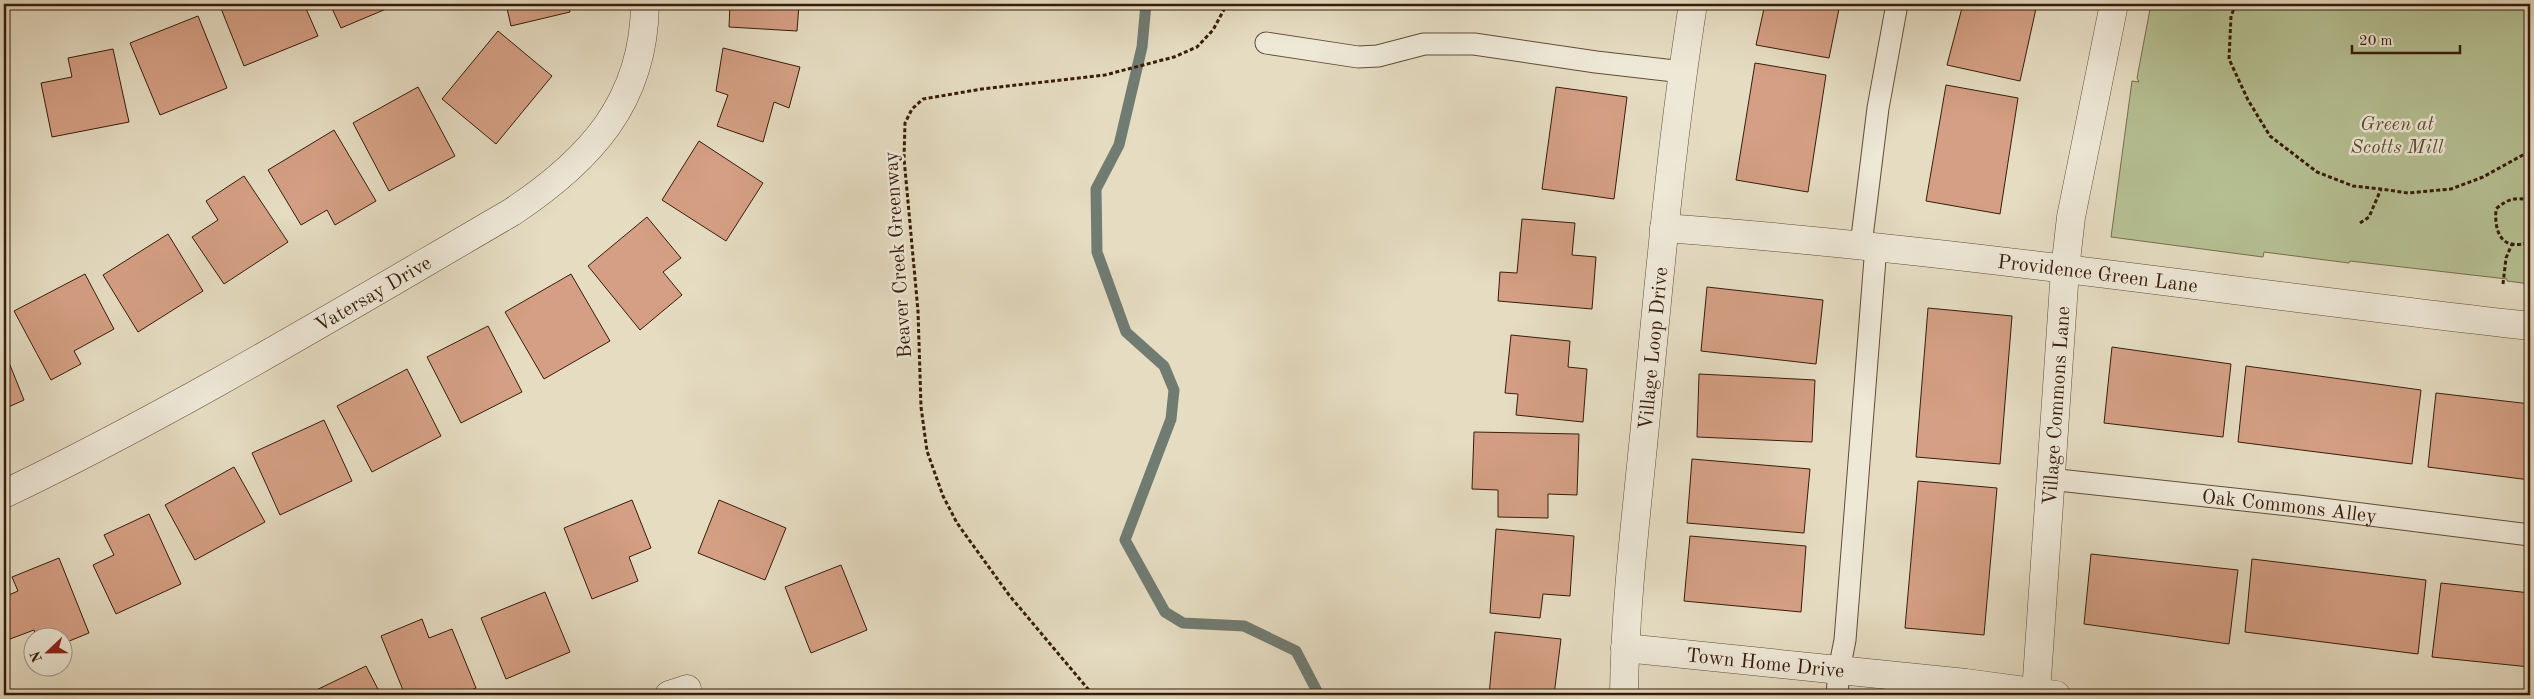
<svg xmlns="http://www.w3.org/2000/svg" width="2534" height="699" font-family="'Old Standard TT',serif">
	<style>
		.green { fill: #b5c093; stroke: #766e4e }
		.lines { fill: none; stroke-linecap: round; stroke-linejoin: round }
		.stream { stroke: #707b72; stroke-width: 11 }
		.building { fill: #d49f84; stroke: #371c09 }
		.service-casing { stroke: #624c37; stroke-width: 23 }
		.minor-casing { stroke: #624c37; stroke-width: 29 }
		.path { stroke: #371c09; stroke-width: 3; stroke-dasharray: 4 2.5; stroke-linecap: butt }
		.service { stroke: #eee8d7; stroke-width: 21 }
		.minor { stroke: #eee8d7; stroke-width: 28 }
		.labels { text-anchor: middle; stroke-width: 5; stroke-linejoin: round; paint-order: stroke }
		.park-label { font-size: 20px; font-style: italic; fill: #5d4d32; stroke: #eee8d7 }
		.street-label { font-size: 20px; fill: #371c09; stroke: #eee8d7 }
	</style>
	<rect width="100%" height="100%" fill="#e5dcc2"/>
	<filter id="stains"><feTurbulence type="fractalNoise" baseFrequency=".004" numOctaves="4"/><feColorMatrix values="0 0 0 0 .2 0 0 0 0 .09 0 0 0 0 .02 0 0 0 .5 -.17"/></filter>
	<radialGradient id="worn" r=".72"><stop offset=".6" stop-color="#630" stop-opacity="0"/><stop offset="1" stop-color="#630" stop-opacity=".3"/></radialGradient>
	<path class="green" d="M2151 4H2530V284L2507 281V279L2350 261 2349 263 2264 252 2263 257 2111 237 2132 81 2139 82 2137 78Z"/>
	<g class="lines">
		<path class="stream" d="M1146 4 1142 47 1119 145 1096 189 1097 252 1126 332 1164 366 1174 390 1171 419 1125 540 1165 612 1183 623 1244 626 1296 651 1319 695"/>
	</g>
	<path class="building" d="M225 4H304L318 36 244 66 220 6Z
		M330 4H398L341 28Z
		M506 4H568L570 12 511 26Z
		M730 4H799L797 31 729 27Z
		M1765 4H1840L1829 58 1756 45Z
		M1963 4H2037L2020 81 1947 65Z
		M198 16 227 88 160 115 130 43Z
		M498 31 552 76 496 144 442 99Z
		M723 48 800 67 789 108 774 102 763 142 717 126 728 95 716 91Z
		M113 49 129 122 52 137 41 83 72 77 68 58Z
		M1755 63 1826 75 1808 192 1736 180Z
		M1946 85 2018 98 2000 214 1926 201Z
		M418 87 455 156 389 191 353 123Z
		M1556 87 1627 97 1614 199 1542 189Z
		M334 130 376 201 335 225 327 210 301 225 268 170Z
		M699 141 763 183 726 241 662 200Z
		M244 176 288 242 224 284 192 237 218 220 206 201Z
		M647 217 681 258 663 272 682 295 640 330 588 266Z
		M1522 219 1575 223 1572 255 1596 257 1592 309 1498 301 1500 272 1517 273Z
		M168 234 203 291 138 332 103 275Z
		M85 274 114 329 74 351 81 364 51 380 14 311Z
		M571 274 610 341 544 379 505 312Z
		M1707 287 1823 300 1816 364 1701 351Z
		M1928 308 2012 316 2000 464 1916 457Z
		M488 326 522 392 461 423 427 357Z
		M1511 335 1570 341 1568 367 1587 369 1583 422 1516 415 1518 394 1505 393Z
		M2112 347 2231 364 2223 437 2104 423Z
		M4 350 24 400 4 409Z
		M2246 366 2421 390 2412 464 2238 442Z
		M407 369 441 436 372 472 337 406Z
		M1699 374 1815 380 1812 442 1697 437Z
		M2436 393 2530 404V480L2428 467Z
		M324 420 352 481 280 515 252 453Z
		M1474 432 1579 434 1577 495 1548 494V518L1498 517V490L1472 489Z
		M1692 459 1810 469 1804 533 1687 523Z
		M234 467 265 522 195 560 165 505Z
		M1918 481 1997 488 1984 635 1905 628Z
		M632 500 651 548 629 557 638 581 592 599 564 528Z
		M719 500 786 528 765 580 698 553Z
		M149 514 181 584 116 614 93 565 114 555 104 535Z
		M1496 529 1574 536 1570 596 1543 594 1540 618 1490 613Z
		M1690 536 1806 546 1801 612 1684 601Z
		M2091 554 2238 570 2229 644 2084 624Z
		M59 558 89 633 62 644V636H36L34 630 10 639 4 623V597L18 591 12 577Z
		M2252 559 2426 580 2418 654 2245 632Z
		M841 565 867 630 811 653 785 587Z
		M2441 583 2530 593V667L2432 657Z
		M545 592 570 652 506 679 481 618Z
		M422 619 429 638 452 629 476 688 459 695H405L381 636Z
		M1495 632 1561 639 1554 695H1489Z
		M366 666 381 695H306Z"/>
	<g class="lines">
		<defs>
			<g id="service">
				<path d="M1266 43 1358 57 1378 56 1424 44H1474L1596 62 1683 72"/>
				<path d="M1861 245 1878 108 1897 4"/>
				<path id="s1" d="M2049 479 2298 506 2530 535"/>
				<path d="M1837 695 1839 670 1845 640 1876 246"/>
			</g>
			<g id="minor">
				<path id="s2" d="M1664 228C1954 249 2242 294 2530 326"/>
				<path id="s3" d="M4 494C179 410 345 309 512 212 590 160 644 102 645 4"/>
				<path id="s4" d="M1625 648 1966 683 2056 695"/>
				<path id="s5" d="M2036 693 2065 270 2071 217 2114 4"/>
				<path d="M669 695 687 689"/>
				<path id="s6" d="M1624 695C1625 598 1638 502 1647 405 1660 271 1672 137 1693 4"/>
			</g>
		</defs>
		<use href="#service" class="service-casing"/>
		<use href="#minor" class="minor-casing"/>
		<path class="path" d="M2236 4 2231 16 2229 59 2248 100 2270 136 2317 172 2353 186 2381 189 2408 193 2451 189 2483 177 2530 151
			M2530 200C2515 197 2507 199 2496 209 2494 235 2503 251 2530 242
			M2360 223 2369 217 2381 189
			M2503 284 2506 258 2512 244
			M1093 695 1009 595 957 523 943 496 927 451 921 407 918 311 904 158 905 123 912 109 923 99 982 89 1105 75 1174 57 1197 47 1213 30 1227 4"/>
		<use href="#service" class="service"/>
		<use href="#minor" class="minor"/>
	</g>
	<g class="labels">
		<g class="park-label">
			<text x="2397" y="130">Green at<tspan x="2397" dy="23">Scotts Mill</tspan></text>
		</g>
		<g class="street-label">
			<text transform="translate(897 255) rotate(-94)" y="7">Beaver Creek Greenway</text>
			<text dy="7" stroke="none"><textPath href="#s2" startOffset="436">Providence Green Lane</textPath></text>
			<text dy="7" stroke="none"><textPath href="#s3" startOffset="420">Vatersay Drive</textPath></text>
			<text dy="7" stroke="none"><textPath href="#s6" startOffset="348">Village Loop Drive</textPath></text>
			<text dy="7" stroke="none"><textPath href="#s5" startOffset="288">Village Commons Lane</textPath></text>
			<text dy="7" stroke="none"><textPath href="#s1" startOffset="242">Oak Commons Alley</textPath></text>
			<text dy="7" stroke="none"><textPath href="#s4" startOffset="141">Town Home Drive</textPath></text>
		</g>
	</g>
	<rect width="2534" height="699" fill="none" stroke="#e5dcc2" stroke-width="20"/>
	<rect x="5" y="5" width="2524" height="689" fill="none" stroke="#371c09" stroke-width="2.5"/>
	<rect x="10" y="10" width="2514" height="679" fill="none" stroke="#371c09"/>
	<g transform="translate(48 652) rotate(248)"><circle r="24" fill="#eee8d7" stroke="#a59685"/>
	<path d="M0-4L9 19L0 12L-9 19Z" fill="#8f2418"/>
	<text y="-8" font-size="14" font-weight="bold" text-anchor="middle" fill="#371c09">N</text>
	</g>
	<path d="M2352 45v8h108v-8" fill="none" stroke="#371c09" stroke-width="2.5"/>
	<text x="2359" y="45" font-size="15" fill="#371c09" stroke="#eee8d7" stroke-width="4" paint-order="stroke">20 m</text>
	<rect width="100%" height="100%" filter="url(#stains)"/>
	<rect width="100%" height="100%" fill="url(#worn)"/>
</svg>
